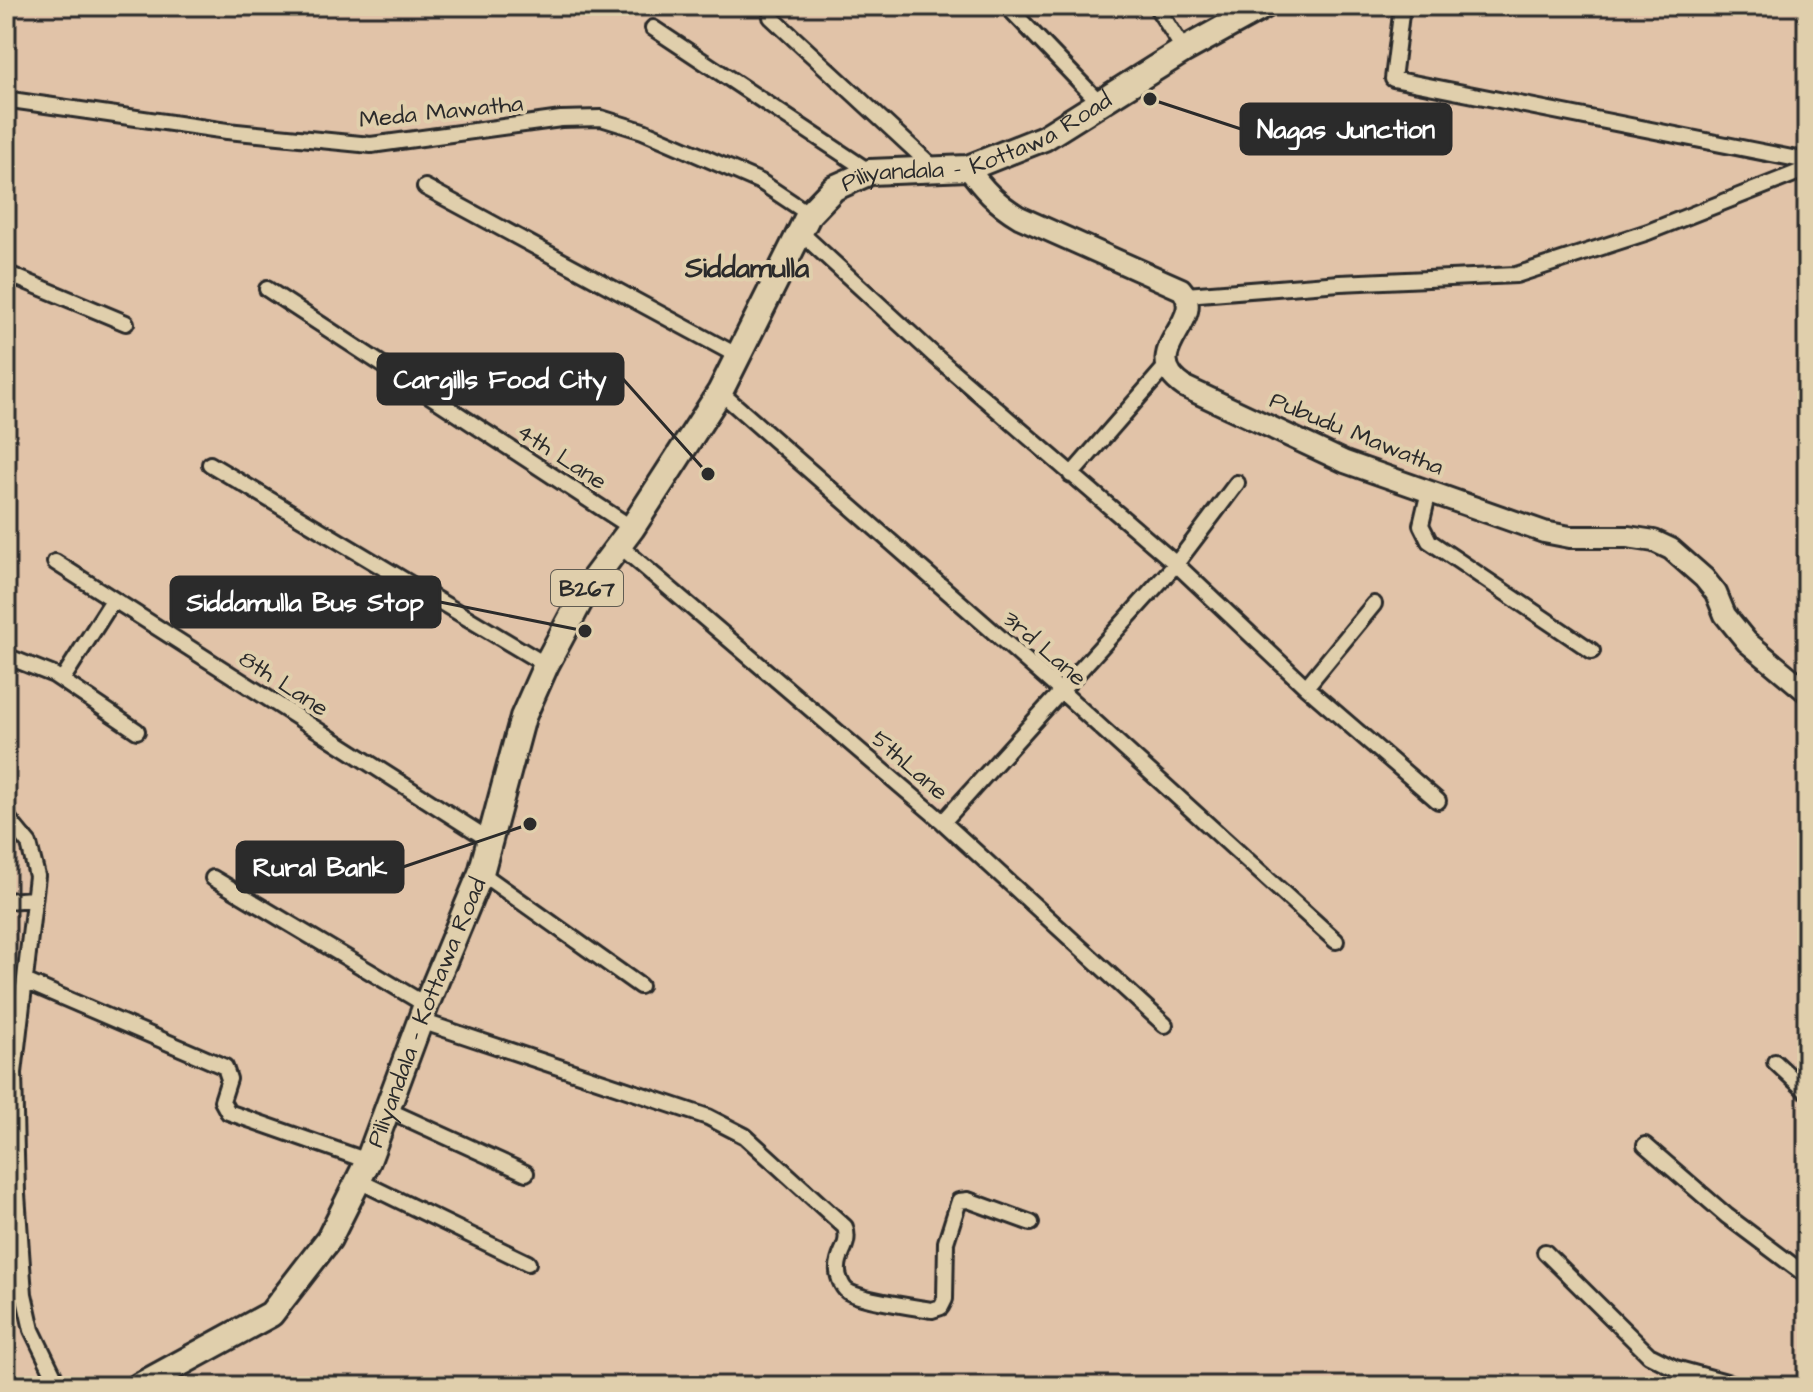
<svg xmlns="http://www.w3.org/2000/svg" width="1813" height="1392" font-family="'Architects Daughter',sans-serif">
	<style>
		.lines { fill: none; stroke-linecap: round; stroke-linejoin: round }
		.street-casing { stroke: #2b2b2b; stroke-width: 20 }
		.secondary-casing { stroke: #2b2b2b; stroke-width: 26 }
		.primary-casing { stroke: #2b2b2b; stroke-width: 30 }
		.street { stroke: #e0cfac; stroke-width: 14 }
		.secondary { stroke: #e0cfac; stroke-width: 20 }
		.primary { stroke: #e0cfac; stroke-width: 24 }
		.labels { text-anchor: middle; stroke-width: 8; stroke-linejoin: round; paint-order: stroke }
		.shield { fill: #e0cfac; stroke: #615c52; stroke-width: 2 }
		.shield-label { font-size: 22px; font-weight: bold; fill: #2b2b2b }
		.street-label { font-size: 24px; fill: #2b2b2b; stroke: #e0cfac }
		.quarter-label { font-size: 28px; font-weight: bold; fill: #2b2b2b; stroke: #e0cfac }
		.leader { fill: none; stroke: #2b2b2b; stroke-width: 3 }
		.callout-dot { fill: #2b2b2b; stroke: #e0cfac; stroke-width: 3 }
		.callout { fill: #2b2b2b; stroke: #2b2b2b; stroke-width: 3 }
		.callout-label { font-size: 26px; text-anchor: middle; font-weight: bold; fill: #fff }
	</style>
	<rect width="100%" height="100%" fill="#e1c3a8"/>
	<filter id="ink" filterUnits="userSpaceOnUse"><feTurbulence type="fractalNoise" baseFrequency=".0125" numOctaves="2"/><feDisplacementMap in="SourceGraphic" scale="16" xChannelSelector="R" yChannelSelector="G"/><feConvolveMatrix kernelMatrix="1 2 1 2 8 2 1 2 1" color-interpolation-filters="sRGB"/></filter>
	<g filter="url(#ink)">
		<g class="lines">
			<defs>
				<path id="street" d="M1007 6 1101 104
					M1156 6 1184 50
					M1402 6 1393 79 1807 161
					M771 17 935 169
					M653 28 870 172
					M11 100 227 131 371 145 561 119 601 118 643 131 761 182 809 214
					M425 187 738 356
					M799 231 935 356 1176 564 1306 687 1438 801
					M6 273 126 323
					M267 289 632 528
					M1186 295 1340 283 1516 275 1648 232 1807 169
					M720 392 1062 692 1336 941
					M210 464 546 665
					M1071 475 1167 365
					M1429 491 1421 525 1429 541 1592 651
					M620 546 943 822 1165 1025
					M55 562 491 841
					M6 656 54 675 137 731
					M62 680 113 600
					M1306 687 1374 604
					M6 816 29 844 37 876 14 1073 17 1194 24 1294 32 1330 59 1386
					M943 822 1176 564 1237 483
					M481 873 640 986
					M213 878 426 1005
					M6 901 34 899
					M27 982 225 1067 229 1079 222 1101 228 1112 368 1161
					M421 1021 708 1117 745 1136 845 1227C851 1246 838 1252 838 1268 837 1275 842 1287 847 1291 860 1300 914 1307 932 1310L941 1307 945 1299 946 1242 959 1201 968 1200 1031 1223
					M1775 1062 1807 1092
					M388 1110 526 1173
					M1645 1145 1727 1216 1807 1276
					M357 1180 528 1263
					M1545 1252 1649 1355 1675 1368 1741 1386
					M6 1291 24 1294"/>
				<path id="secondary" d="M968 168C983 189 996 203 1019 217L1181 289C1210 321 1133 352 1185 387L1345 462 1544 532 1570 537H1628L1654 541 1671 549 1704 578 1716 593 1725 615 1747 642 1807 692"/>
				<g id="primary">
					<path id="s1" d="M139 1386 271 1314 329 1239 368 1161 426 1005 481 873 523 717 546 665 587 588 632 528 720 392 809 214 834 188 870 172 968 168 1044 138 1184 50 1264 6"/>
				</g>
			</defs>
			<use href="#street" class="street-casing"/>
			<use href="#secondary" class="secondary-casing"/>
			<use href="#primary" class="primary-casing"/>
			<use href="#street" class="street"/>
			<use href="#secondary" class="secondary"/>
			<use href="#primary" class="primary"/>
		</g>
	</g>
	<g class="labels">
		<rect class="shield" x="551" y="570" width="72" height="36" rx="6"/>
		<g class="shield-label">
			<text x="587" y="596">B267</text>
		</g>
		<g class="street-label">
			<text transform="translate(441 111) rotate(-6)" y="8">Meda Mawatha</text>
			<text dy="8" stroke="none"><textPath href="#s1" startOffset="1572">Piliyandala - Kottawa Road</textPath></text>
			<text transform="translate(1357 433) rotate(22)" y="8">Pubudu Mawatha</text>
			<text transform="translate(562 456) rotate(33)" y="8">4th Lane</text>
			<text transform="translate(1045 648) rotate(41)" y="8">3rd Lane</text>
			<text transform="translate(284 683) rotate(33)" y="8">8th Lane</text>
			<text transform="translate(910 765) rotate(41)" y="8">5thLane</text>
			<text dy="8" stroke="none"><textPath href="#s1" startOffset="492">Piliyandala - Kottawa Road</textPath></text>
		</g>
		<g class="quarter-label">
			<text x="747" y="277">Siddamulla</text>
		</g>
	</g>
	<path class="leader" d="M1150 99L1241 129M708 474L623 379M585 631L440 602M530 824L403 867"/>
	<g class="callout-dot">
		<circle cx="1150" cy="99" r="8"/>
		<circle cx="708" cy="474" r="8"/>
		<circle cx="585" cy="631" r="8"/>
		<circle cx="530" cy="824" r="8"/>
	</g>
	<g class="callout">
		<rect x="1241" y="104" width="210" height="50" rx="8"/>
		<rect x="378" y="354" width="245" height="50" rx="8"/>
		<rect x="171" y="577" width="269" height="50" rx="8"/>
		<rect x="237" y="842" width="166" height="50" rx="8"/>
	</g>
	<g class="callout-label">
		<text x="1346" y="138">Nagas Junction</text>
		<text x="500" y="388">Cargills Food City</text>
		<text x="305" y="611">Siddamulla Bus Stop</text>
		<text x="320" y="876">Rural Bank</text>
	</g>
	<rect width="1813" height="1392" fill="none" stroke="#e0cfac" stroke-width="32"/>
	<rect x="16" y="16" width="1781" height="1360" fill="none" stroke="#2b2b2b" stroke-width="3" filter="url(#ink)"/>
</svg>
